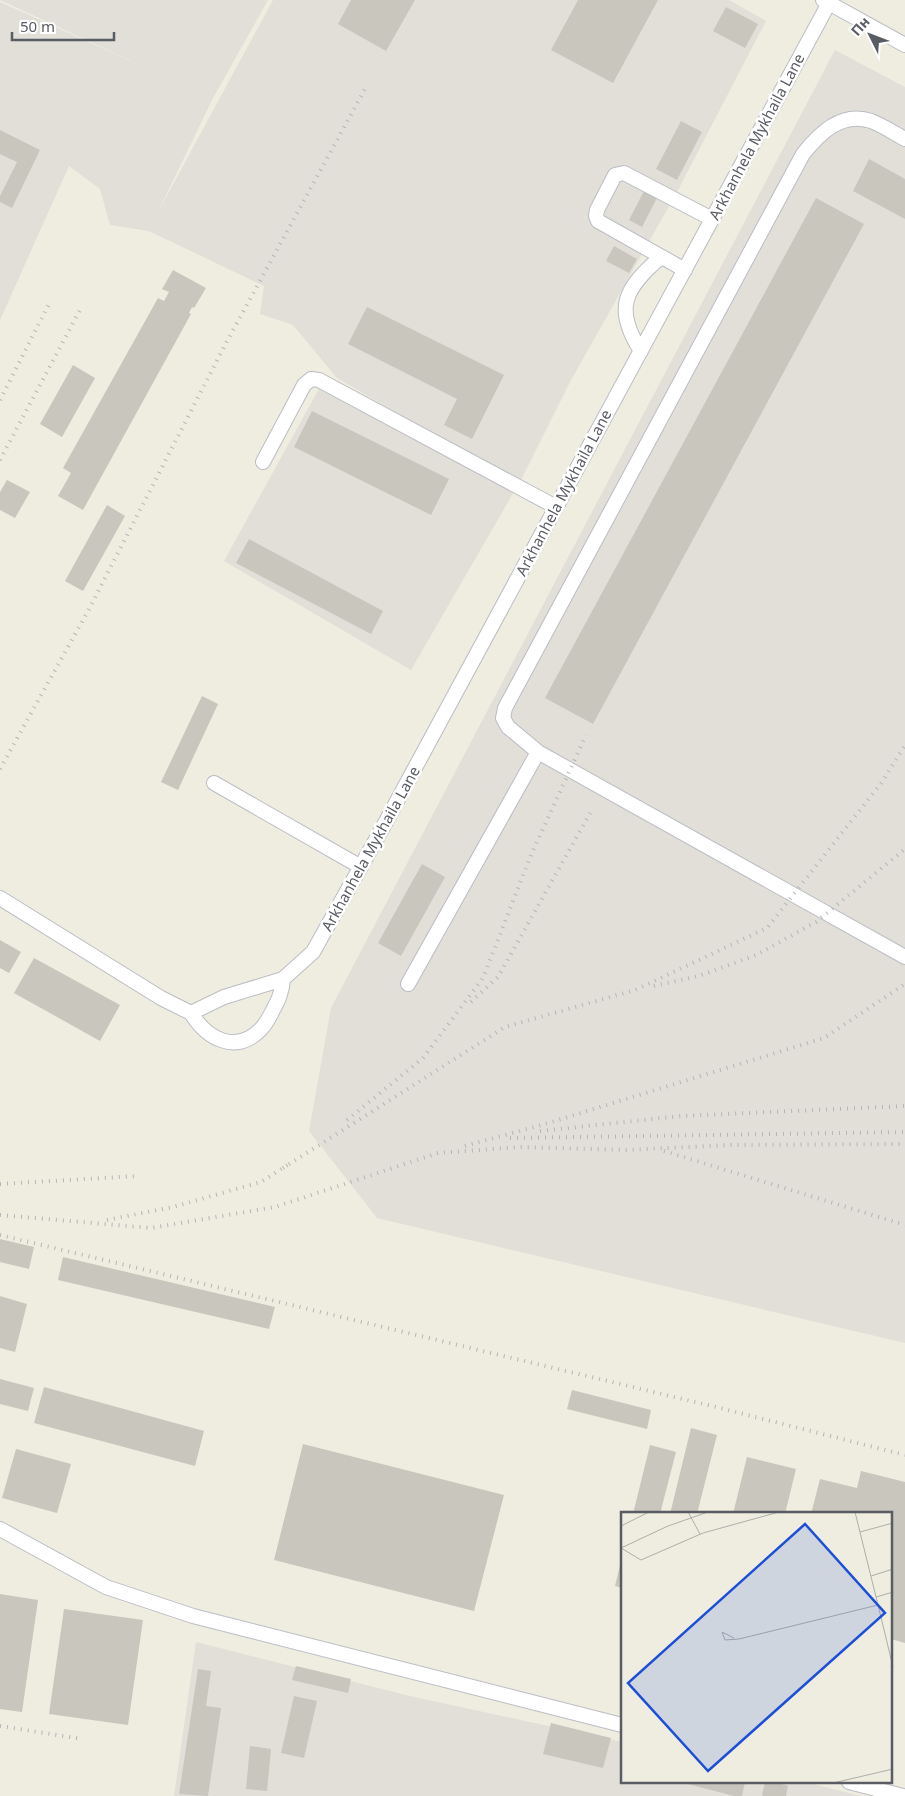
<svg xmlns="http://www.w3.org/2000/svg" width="905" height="1796" font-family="'Noto Sans',sans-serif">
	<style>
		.industrial { fill: #e1dfd8 }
		.building { fill: #c9c6bd }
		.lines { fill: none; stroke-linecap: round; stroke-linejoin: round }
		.minor-casing { stroke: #bbbdc4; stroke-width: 16 }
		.minor { stroke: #fff; stroke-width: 14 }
		.rail { stroke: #b5b5b6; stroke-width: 4; stroke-dasharray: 1 6; stroke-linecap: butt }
		.labels { text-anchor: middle; stroke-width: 5; stroke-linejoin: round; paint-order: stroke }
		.street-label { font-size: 15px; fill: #595c63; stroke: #fff }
		.inset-road { fill: none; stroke: #aeafaa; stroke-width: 1 }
		.view { fill: #1d4ed8; fill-opacity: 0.15; stroke: #1d4ed8; stroke-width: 2.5 }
		.inset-edge { fill: none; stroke: #595c63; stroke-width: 2.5 }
	</style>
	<rect width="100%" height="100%" fill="#eeede0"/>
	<path class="industrial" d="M0 0H268L213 98 157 214 273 0H729L766 21 677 192 570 382 519 484 337 378 293 325 260 314 264 286 149 231 110 225 100 189 69 166 0 320V2L151 70Z
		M835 50 905 87V1343L377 1218 309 1131 331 1008Z
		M320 387 515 490 411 670 224 561Z
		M196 1642 410 1696 622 1742V1782H805L861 1796H174Z"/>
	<path class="building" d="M351 0H415L386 51 338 24Z
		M578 0H658L613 83 551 50Z
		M726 7 758 24 745 48 713 31Z
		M681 121 702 132 677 180 656 169Z
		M0 130 40 150 12 208 0 202V196L17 162 0 154Z
		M869 159 905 179V219L853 191Z
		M646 187 659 194 642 227 629 220Z
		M816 198 864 224 593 724 545 698Z
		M614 246 637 259 629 273 606 261Z
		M173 270 206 288 194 308 192 307 189 313 191 314 83 510 58 496 71 473 63 468 158 298 164 301 169 292 162 289Z
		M367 307 504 375 472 439 444 425 457 399 348 344Z
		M73 365 95 378 62 437 40 424Z
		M312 411 449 479 431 515 294 447Z
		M7 480 30 492 15 518 0 510V492Z
		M107 505 125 516 83 591 65 581Z
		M249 539 383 611 371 634 236 563Z
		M202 696 218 704 178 790 161 782Z
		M422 864 445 877 401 956 378 943Z
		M0 940 21 952 9 973 0 968Z
		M34 958 120 1005 100 1041 14 993Z
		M0 1239 34 1247 29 1269 0 1262Z
		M63 1257 275 1307 269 1329 58 1280Z
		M0 1296 27 1304 15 1352 0 1348Z
		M0 1379 34 1388 28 1411 0 1404Z
		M44 1387 204 1431 195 1466 34 1423Z
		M572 1390 651 1410 647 1429 567 1409Z
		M691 1428 717 1435 697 1514H670Z
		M303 1444 504 1495 474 1611 274 1560Z
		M650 1445 676 1452 660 1514H633Z
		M16 1449 71 1464 57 1513 2 1498Z
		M747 1457 796 1469 785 1514H733Z
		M861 1471 905 1482V1643L891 1639V1514H811L820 1479 857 1488Z
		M622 1557V1588L615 1586Z
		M0 1594 38 1600 22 1712 0 1709Z
		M64 1609 143 1620 128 1725 49 1714Z
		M296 1666 351 1679 348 1693 292 1680Z
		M198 1669 211 1671 206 1706 221 1708 208 1796 179 1794Z
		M294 1696 317 1701 304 1758 281 1753Z
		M551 1723 611 1738 603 1768 543 1754Z
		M250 1746 271 1749 267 1791 246 1789Z
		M680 1782H745L742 1796H734Z
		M765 1782H775L788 1786 786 1796H762Z"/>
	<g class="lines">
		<defs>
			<path id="minor" d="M829 3 905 45
				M905 139C894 133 882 125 871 121 841 111 819 134 803 154L505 708 503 718 508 727 538 752 905 957
				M685 270 598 221 596 216 597 210 615 175 624 173 712 219
				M641 351C613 308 625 288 661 257
				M263 462 304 385 311 379 319 380 556 507
				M214 783 361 867
				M0 898 161 998 191 1013
				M283 979C282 993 278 1001 272 1012 269 1018 266 1024 261 1029 236 1055 207 1039 191 1013L224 997 283 979 313 952 383 827 829 3 823 0
				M408 984 538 752
				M0 1529 106 1587 193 1616 622 1725
				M849 1782 903 1796"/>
		</defs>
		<use href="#minor" class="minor-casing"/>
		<use href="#minor" class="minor"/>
		<path class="rail" d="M0 400 49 304
			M0 460 81 308
			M0 769 88 611 226 343 365 89
			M654 986 699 976 756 955 816 922 905 849
			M471 1002 498 977 593 808
			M347 1120 423 1058 483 978 531 855 586 735
			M540 1131 681 1116 905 1106
			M510 1138 905 1132
			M465 1146 545 1124 824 1038 905 984
			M664 1151 905 1225
			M283 1168 505 1027 635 990 767 928 882 782 905 745
			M0 1184 137 1176
			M0 1215 151 1228 275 1207 438 1153 519 1147 626 1150 730 1145 905 1144
			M107 1220 173 1207 261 1182 289 1164
			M0 1235 716 1407 905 1455
			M0 1726 82 1739"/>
	</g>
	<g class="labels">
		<g class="street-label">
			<text transform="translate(757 137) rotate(-62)" y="5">Arkhanhela Mykhaila Lane</text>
			<text transform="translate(564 493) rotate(-62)" y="5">Arkhanhela Mykhaila Lane</text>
			<text transform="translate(371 849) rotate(-61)" y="5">Arkhanhela Mykhaila Lane</text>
		</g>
	</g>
	<g transform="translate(621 1512)">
		<rect width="271" height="271" fill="#eeede0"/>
		<path class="inset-road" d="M67 0 79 22M0 14 28 0M239 20 272 11M0 36 20 48 82 21 158 0M0 36 47 14 87 0M250 64 272 57M255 85 272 80M257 93 272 155M113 126 101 120 104 128 118 127 257 93 234 0M212 271 272 257"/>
		<path class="view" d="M184 12 264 101 87 259 7 171Z"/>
		<rect width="271" height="271" class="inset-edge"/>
	</g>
	<g transform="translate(870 35) rotate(312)" stroke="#ffffff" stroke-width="4" paint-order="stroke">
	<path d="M0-4L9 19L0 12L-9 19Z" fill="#595c63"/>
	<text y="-8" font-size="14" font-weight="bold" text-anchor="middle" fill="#595c63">Пн</text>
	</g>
	<path d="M12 32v8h102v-8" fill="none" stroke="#595c63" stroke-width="2.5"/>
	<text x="20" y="32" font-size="15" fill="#595c63" stroke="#ffffff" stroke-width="4" paint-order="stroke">50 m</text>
</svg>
